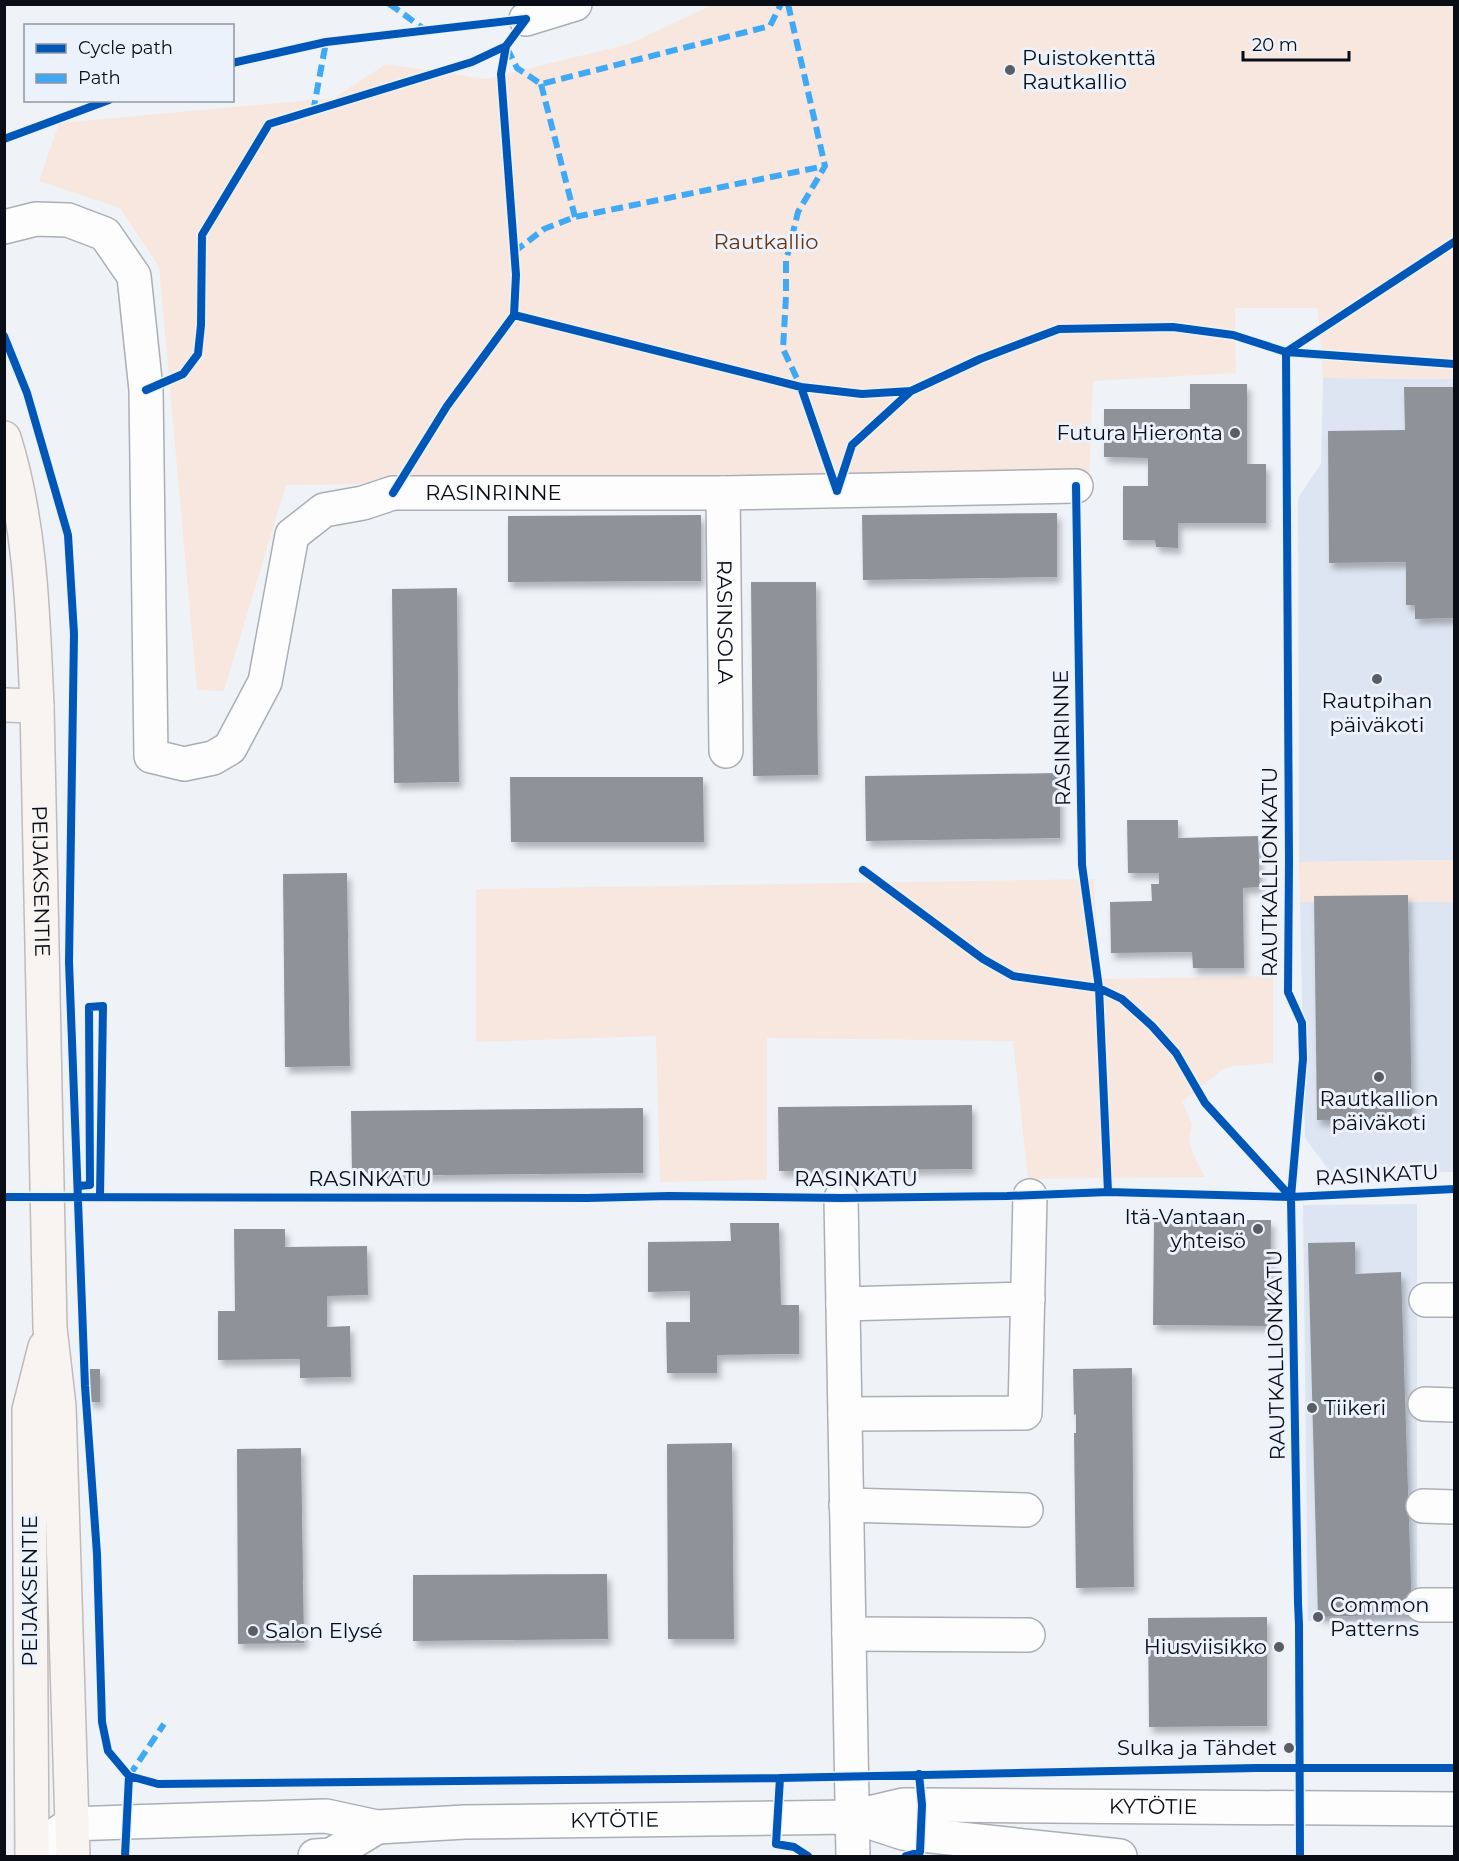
<svg xmlns="http://www.w3.org/2000/svg" width="1459" height="1861" font-family="Montserrat,sans-serif">
	<style>
		.built { fill: #dce5f1 }
		.green { fill: #f7e7df }
		.building { fill: #8f9399; filter: url(#shadow) }
		.lines { fill: none; stroke-linecap: round; stroke-linejoin: round }
		.minor-casing { stroke: #aaaeb5; stroke-width: 36 }
		.major-casing { stroke: #bfbbba; stroke-width: 36 }
		.minor { stroke: #fdfdfe; stroke-width: 33 }
		.major { stroke: #f7f4f2; stroke-width: 33 }
		.quiet { stroke: #3fa9f5; stroke-width: 6; stroke-dasharray: 12 6; stroke-linecap: butt }
		.cycleway-casing { stroke: #ebf2fc; stroke-width: 11 }
		.cycleway { stroke: #0057b8; stroke-width: 8 }
		.poi-dot { fill: #595e65; stroke: #ebf2fc; stroke-width: 2 }
		.labels { text-anchor: middle; stroke-width: 6; stroke-linejoin: round; paint-order: stroke }
		.poi-label { font-size: 21px; fill: #080d16; stroke: #ebf2fc; text-anchor: start }
		.park-label { font-size: 21px; fill: #6a330b; stroke: #ebf2fc }
		.street-label { font-size: 21px; fill: #080d16; stroke: #ebf2fc }
	</style>
	<defs>
		<filter id="shadow"><feDropShadow dx="3.5" dy="6" stdDeviation="3" flood-color="#0004"/></filter>
	</defs>
	<rect width="100%" height="100%" fill="#eff3f8"/>
	<path class="built" d="M1323 378 1454 379V860L1299 862 1298 498 1321 464Z
		M1300 902H1454V1172L1331 1173 1305 1138Z
		M1417 1204V1621H1308L1303 1205Z"/>
	<path class="green" d="M712 5H1454V379L1323 378 1318 308H1235L1236 373 1093 381 1089 476 286 485 224 691 197 690 159 267 120 208 39 181 59 123 334 98 386 64 486 79 629 44Z
		M1454 860V902H1300L1299 862Z
		M1094 879 1099 979 1273 976V1063L1233 1066 1222 1070 1182 1102 1192 1124 1189 1140 1193 1154 1205 1177 1028 1179 1013 1041 767 1038V1180L660 1182 656 1036 476 1042V889Z"/>
	<path class="building" d="M1190 384H1247V464H1266V523H1178V548L1156 547 1155 540H1123V486H1148V458L1104 457V409H1190Z
		M1404 387H1454V618L1415 619V605H1406V562L1329 563 1328 431 1405 430Z
		M1057 513V577L863 580 862 515Z
		M701 515V581L508 582V516Z
		M751 582H816L818 775 753 776Z
		M457 588 459 782 394 783 392 589Z
		M1060 773V838L866 841 865 776Z
		M510 777H703L704 842H511Z
		M1127 820H1178V838L1258 836 1260 887 1243 888 1244 968H1193L1192 952 1111 953 1110 902 1152 901 1151 884H1159V873H1128Z
		M347 873 350 1066 285 1067 283 874Z
		M1408 895 1412 1119 1317 1120 1314 896Z
		M972 1105V1169L779 1171 778 1107Z
		M643 1108V1173L352 1176 351 1111Z
		M1154 1220H1271L1270 1326 1153 1325Z
		M730 1223H779L781 1305H799V1354L717 1355V1373H667L666 1322H690V1291L648 1292V1242L731 1241Z
		M234 1229H285V1247L367 1246 368 1295 327 1296V1327L350 1326 351 1377 300 1378V1359L218 1360V1311H235Z
		M1355 1242V1274L1401 1272 1412 1614 1318 1617 1308 1243Z
		M1132 1368 1134 1587 1076 1588 1074 1433H1076V1414L1074 1415 1073 1369Z
		M89 1369H100V1402H89Z
		M732 1443 734 1639H668L667 1444Z
		M301 1448 304 1643 238 1644 237 1449Z
		M607 1574 608 1639 413 1641V1575Z
		M1267 1617V1726L1149 1727 1148 1618Z"/>
	<g class="lines">
		<defs>
			<g id="minor">
				<path d="M526 19 575 4"/>
				<path id="s1" d="M4 227 36 219 68 220 105 234 134 276 146 390 151 756 184 764 213 758 230 748 265 682 292 535 324 510 363 503 393 493H723L1076 486"/>
				<path id="s2" d="M723 493 726 751"/>
				<path d="M841 1198 853 1856"/>
				<path d="M1426 1300H1454"/>
				<path d="M843 1304 1028 1299"/>
				<path d="M1425 1404 1454 1405"/>
				<path d="M845 1414 1025 1413 1030 1196"/>
				<path d="M846 1505 1026 1510"/>
				<path d="M1423 1506 1454 1507"/>
				<path d="M1422 1605H1454"/>
				<path d="M849 1634 1028 1635"/>
				<path d="M854 1817 903 1833 1120 1856"/>
				<path id="s3" d="M40 1856 32 1851 71 1824 127 1822 326 1816 377 1827 465 1822 852 1817 903 1805H922L1454 1809"/>
				<path d="M315 1856 331 1855 377 1827"/>
			</g>
			<g id="major">
				<path id="s4" d="M4 438C31 524 33 616 37 706L50 1328 59 1406 73 1856"/>
				<path d="M4 705 37 706"/>
				<path d="M32 1856 29 1410 45 1347"/>
			</g>
		</defs>
		<use href="#minor" class="minor-casing"/>
		<use href="#major" class="major-casing"/>
		<use href="#minor" class="minor"/>
		<use href="#major" class="major"/>
		<path class="quiet" d="M389 4C402 12 413 22 426 30
			M788 4 825 166 798 212 786 261V296L783 349 801 387
			M507 48 517 68 541 84 770 26 781 4
			M541 84 575 217
			M313 112 326 42
			M514 252 544 229 575 217 825 166
			M129 1776 164 1724"/>
		<defs>
			<path id="cycleway" d="M232 63 326 42 526 19
				M4 139 109 100
				M514 315 801 387 862 394 911 391 980 359 1059 329 1173 327 1233 335 1286 352 1454 364
				M4 336 27 393 68 535 74 634 69 962 85 1386 97 1554 102 1722 108 1751 129 1776 158 1784 780 1778 1256 1768H1454
				M1286 352 1289 861 1288 992 1302 1023 1303 1059 1291 1197 1298 1603 1299 1625 1300 1856
				M1286 352 1454 242
				M801 387 837 491
				M146 390 183 374 198 354 201 325 202 235 269 124 472 62 506 46 526 19
				M1076 486 1082 865 1099 988 1108 1192
				M837 491 852 445 911 391
				M393 493 447 406 514 315 516 275 501 74 506 46
				M863 870 983 959 1013 976 1099 988 1122 999 1152 1026 1176 1053 1205 1103 1291 1197
				M78 1186 90 1185 89 1007 103 1006 100 1196
				M4 1197 587 1198 669 1196 841 1198 1007 1196 1108 1192 1291 1197 1454 1189
				M780 1778 776 1844 794 1847 808 1856
				M125 1856 129 1776
				M906 1856 920 1852 922 1805 919 1774"/>
		</defs>
		<use href="#cycleway" class="cycleway-casing"/>
		<use href="#cycleway" class="cycleway"/>
	</g>
	<g class="poi-dot">
		<circle cx="1010" cy="70" r="6"/>
		<circle cx="1235" cy="433" r="6"/>
		<circle cx="1377" cy="679" r="6"/>
		<circle cx="1379" cy="1077" r="6"/>
		<circle cx="1258" cy="1229" r="6"/>
		<circle cx="1312" cy="1408" r="6"/>
		<circle cx="1318" cy="1617" r="6"/>
		<circle cx="253" cy="1631" r="6"/>
		<circle cx="1279" cy="1647" r="6"/>
		<circle cx="1289" cy="1748" r="6"/>
	</g>
	<g class="labels">
		<g class="poi-label">
			<text x="1022" y="65">Puistokenttä<tspan x="1022" dy="24">Rautkallio</tspan></text>
			<text x="1223" y="440" text-anchor="end">Futura Hieronta</text>
			<text x="1377" y="708" text-anchor="middle">Rautpihan<tspan x="1377" dy="24">päiväkoti</tspan></text>
			<text x="1379" y="1106" text-anchor="middle">Rautkallion<tspan x="1379" dy="24">päiväkoti</tspan></text>
			<text x="1246" y="1224" text-anchor="end">Itä-Vantaan<tspan x="1246" dy="24">yhteisö</tspan></text>
			<text x="1324" y="1415">Tiikeri</text>
			<text x="1330" y="1612">Common<tspan x="1330" dy="24">Patterns</tspan></text>
			<text x="265" y="1638">Salon Elysé</text>
			<text x="1267" y="1654" text-anchor="end">Hiusviisikko</text>
			<text x="1277" y="1755" text-anchor="end">Sulka ja Tähdet</text>
		</g>
		<g class="park-label">
			<text x="766" y="249">Rautkallio</text>
		</g>
		<g class="street-label">
			<text dy="7" stroke="none"><textPath href="#s1" startOffset="1156">RASINRINNE</textPath></text>
			<text dy="7" stroke="none"><textPath href="#s2" startOffset="129">RASINSOLA</textPath></text>
			<text transform="translate(1062 738) rotate(-91)" y="7">RASINRINNE</text>
			<text transform="translate(1270 872) rotate(-90)" y="7">RAUTKALLIONKATU</text>
			<text dy="7" stroke="none"><textPath href="#s4" startOffset="446">PEIJAKSENTIE</textPath></text>
			<text transform="translate(1377 1175) rotate(-3)" y="7">RASINKATU</text>
			<text x="370" y="1186">RASINKATU</text>
			<text x="856" y="1186">RASINKATU</text>
			<text transform="translate(1276 1355) rotate(-91)" y="7">RAUTKALLIONKATU</text>
			<text transform="translate(30 1591) rotate(-90)" y="7">PEIJAKSENTIE</text>
			<text dy="7" stroke="none"><textPath href="#s3" startOffset="1142">KYTÖTIE</textPath></text>
			<text dy="7" stroke="none"><textPath href="#s3" startOffset="602">KYTÖTIE</textPath></text>
		</g>
	</g>
	<rect width="1459" height="1861" fill="none" stroke="#080d16" stroke-width="12"/>
	<rect x="24" y="24" width="210" height="78" fill="#ebf2fc" stroke="#9096a0" stroke-width="1.5"/>
	<rect x="36" y="44" width="30" height="9" fill="#0057b8" stroke="#9096a0" stroke-width="1.5"/>
	<text x="78" y="54" font-size="18" fill="#080d16">Cycle path</text>
	<rect x="36" y="74" width="30" height="9" fill="#3fa9f5" stroke="#9096a0" stroke-width="1.5"/>
	<text x="78" y="84" font-size="18" fill="#080d16">Path</text>
	<path d="M1243 51v9h106v-9" fill="none" stroke="#080d16" stroke-width="3"/>
	<text x="1252" y="51" font-size="18" fill="#080d16" stroke="#ebf2fc" stroke-width="4.5" paint-order="stroke">20 m</text>
</svg>
